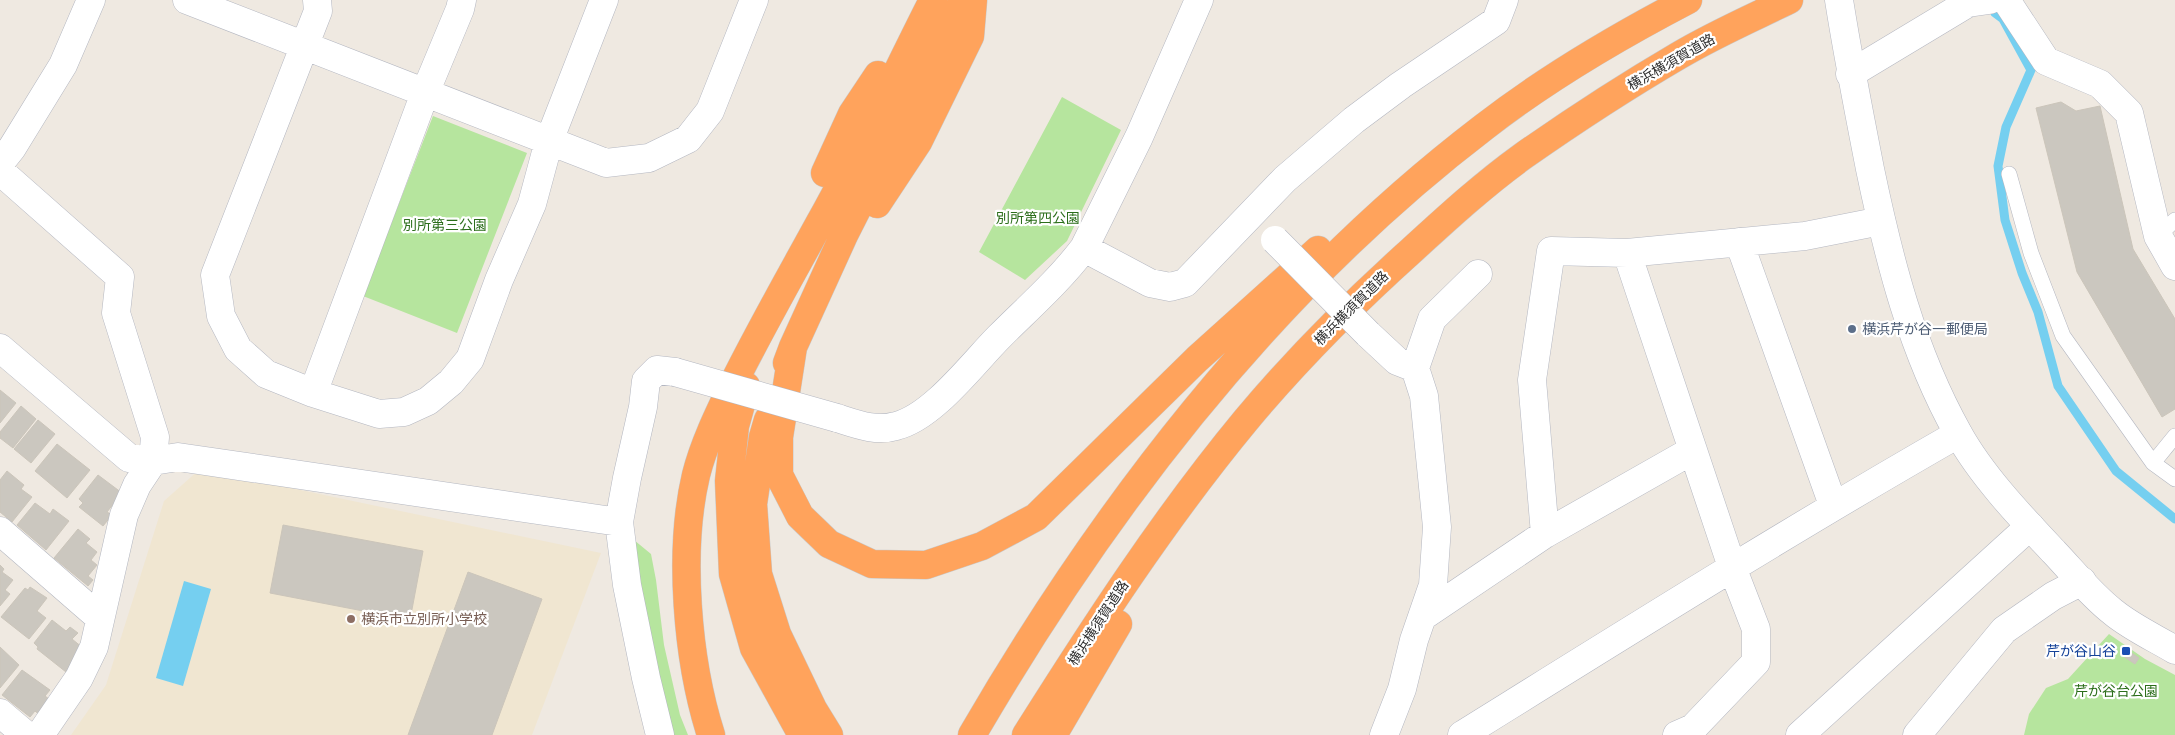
<svg xmlns="http://www.w3.org/2000/svg" width="2175" height="735" font-family="'Golos Text','Noto Sans JP',sans-serif">
	<style>
		.education { fill: #f0e6d1 }
		.green { fill: #b6e59e }
		.water { fill: #75cff0 }
		.lines { fill: none; stroke-linecap: round; stroke-linejoin: round }
		.stream { stroke: #75cff0; stroke-width: 9 }
		.building { fill: #cbc7bf; stroke: #cbc5ba }
		.lane-casing { stroke: #b4b7c1; stroke-width: 16 }
		.street-casing { stroke: #b4b7c1; stroke-width: 29 }
		.secondary-casing { stroke: #b4b7c1; stroke-width: 29 }
		.highway-casing { stroke: #c9c9c9; stroke-width: 29 }
		.lane { stroke: #fff; stroke-width: 15 }
		.street { stroke: #fff; stroke-width: 28 }
		.secondary { stroke: #fff; stroke-width: 28 }
		.highway { stroke: #ffa35c; stroke-width: 28 }
		.street-bridge-casing { stroke: #b4b7c1; stroke-width: 29; stroke-linecap: butt }
		.street-bridge { stroke: #fff; stroke-width: 28 }
		.service-dot { fill: #5c6f8a; stroke: #fff; stroke-width: 2 }
		.education-dot { fill: #8d6e63; stroke: #fff; stroke-width: 2 }
		.transit-dot { fill: #1a4fb4; stroke: #fff; stroke-width: 2 }
		.labels { text-anchor: middle; stroke-width: 4.5; stroke-linejoin: round; paint-order: stroke }
		.street-label { font-size: 14px; fill: #2e2e2e; stroke: #fff }
		.park-label { font-size: 14px; fill: #2c6e1b; stroke: #fff }
		.service-label { font-size: 14px; fill: #4e5e75; stroke: #fff; text-anchor: start }
		.education-label { font-size: 14px; fill: #785e54; stroke: #fff; text-anchor: start }
		.transit-label { font-size: 14px; fill: #164399; stroke: #fff; text-anchor: end }
	</style>
	<rect width="100%" height="100%" fill="#efe9e1"/>
	<path class="education" d="M200 469 601 553 532 735H71L106 685 164 501Z"/>
	<path class="green" d="M1062 97 1121 130 1067 241 1025 280 979 252Z
		M433 116 527 153 457 333 363 296Z
		M634 540 651 554 656 580 664 645 680 715 688 735H673C668 710 660 686 654 661 645 621 640 581 634 540Z
		M2109 634 2145 659 2175 675V735H2024L2029 714 2046 688 2068 679Z"/>
	<path class="water" d="M184 581 211 589 183 686 156 678Z"/>
	<g class="lines">
		<path class="stream" d="M1995 13 2003 19 2031 70 2006 127 1998 166 2005 220 2022 273 2038 312 2058 386 2116 471 2175 519"/>
	</g>
	<path class="building" d="M2061 102 2076 111 2100 106 2133 249 2175 319V409L2162 417 2077 272 2036 108Z
		M0 390 16 403 0 423Z
		M21 406 36 419 13 448 0 438V432Z
		M38 420 55 434 31 463 14 449Z
		M57 444 90 470 67 498 35 471Z
		M7 471 24 485 21 489 32 497 12 522 0 512V480Z
		M98 475 122 493 107 512 112 515 103 526 79 507 83 503 79 499Z
		M35 503 50 514 53 509 69 521 46 550 17 525Z
		M283 525 423 551 410 620 270 593Z
		M78 529 90 539 86 543 97 552 91 560 97 565 88 576 93 580 88 586 54 558Z
		M0 565 4 569 2 572 13 580 5 590 10 594 0 606Z
		M468 572 542 599 492 735H408Z
		M30 587 47 598 37 611 46 618 29 639 1 617 25 588 28 590Z
		M52 620 66 631 70 627 78 633 72 639 83 648 66 672 37 649 38 647 34 643Z
		M0 647 19 665 0 688Z
		M2124 648 2139 658 2135 664 2120 654Z
		M22 670 50 690 45 696 53 702 41 716 35 711 30 717 2 695Z"/>
	<g class="lines">
		<defs>
			<path id="lane" d="M2009 174 2031 253 2063 336 2153 463 2175 479
				M2158 236 2175 220
				M2153 463 2175 436"/>
			<path id="street" d="M187 0 606 163 649 158 688 139 710 111 754 0
				M317 0 318 11 215 275 221 316 238 349 266 374 313 393 379 414 404 412 428 401 451 382 470 359 499 280 532 204 549 141 604 0
				M1199 0 1139 137 1084 248 1150 283 1170 287 1185 283 1285 179 1354 120 1401 85 1496 21 1504 0
				M2006 0 2046 61 2100 84 2129 113 2158 236 2175 266
				M1850 74 1968 3 1989 0
				M0 163 12 148 63 65 91 0
				M0 171 120 277 116 313 155 437 153 461 137 485 124 515 94 647 79 678 40 735
				M1739 242 1833 505
				M1627 253 1732 567 1756 629V662L1693 728 1677 735
				M1368 334 1397 361 1415 368
				M0 348 129 458 153 461 178 457 619 522
				M313 393 425 93 460 9 462 0
				M837 418C856 424 876 432 896 426 933 417 973 363 999 337 1028 308 1059 281 1084 248
				M0 531 100 618
				M1545 534 1532 380 1551 251 1627 253 1805 236 1881 221
				M1422 617 1545 534 1693 450
				M0 713 26 735
				M660 735 646 678 627 585 619 522 627 478 643 407 646 381 657 370 675 372
				M1384 735 1402 689 1414 640 1433 585 1437 527 1424 396 1415 368 1432 319 1478 274
				M1462 735C1626 633 1790 530 1958 434
				M1800 735 2030 526
				M1917 735 2004 630 2053 596 2082 581"/>
			<path id="secondary" d="M1839 0C1848 57 1859 113 1870 169 1889 260 1912 351 1958 433 1981 475 2021 517 2054 552 2073 572 2091 595 2113 612 2131 627 2155 638 2175 650"/>
			<path id="highway" d="M825 173 852 114 878 75
				M877 204 918 142 970 36 973 0
				M793 347 779 437V475L800 516 829 544 872 564 926 565 982 546 1036 517 1197 359 1318 250
				M787 363 793 347 844 235 963 0
				M746 386 735 426 729 481 733 574 754 648 802 735
				M768 420 763 437 753 504 758 574 777 634 813 709 829 735
				M711 735C687 660 678 551 696 475 704 443 720 411 734 382 761 328 790 277 819 224 860 151 895 75 933 0
				M972 735C1105 506 1273 288 1484 127 1547 78 1617 37 1688 0
				M1026 735C1094 627 1164 519 1246 420 1296 360 1353 303 1412 250 1447 218 1484 184 1523 156 1573 121 1625 87 1678 56 1713 35 1752 18 1789 0
				M1053 735 1118 624"/>
		</defs>
		<use href="#lane" class="lane-casing"/>
		<use href="#street" class="street-casing"/>
		<use href="#secondary" class="secondary-casing"/>
		<use href="#highway" class="highway-casing"/>
		<use href="#lane" class="lane"/>
		<use href="#street" class="street"/>
		<use href="#secondary" class="secondary"/>
		<use href="#highway" class="highway"/>
		<defs>
			<path id="street-bridge" d="M1275 240 1368 334
				M675 372 837 418"/>
		</defs>
		<use href="#street-bridge" class="street-bridge-casing"/>
		<use href="#street-bridge" class="street-bridge"/>
	</g>
	<circle class="service-dot" cx="1852" cy="329" r="5"/>
	<circle class="education-dot" cx="351" cy="619" r="5"/>
	<rect class="transit-dot" x="2121" y="646" width="10" height="10" rx="2.5"/>
	<g class="labels">
		<g class="street-label">
			<text transform="translate(1671 62) rotate(-30)" y="5">横浜横須賀道路</text>
			<text transform="translate(1351 308) rotate(-45)" y="5">横浜横須賀道路</text>
			<text transform="translate(1098 623) rotate(-57)" y="5">横浜横須賀道路</text>
		</g>
		<g class="park-label">
			<text x="1038" y="223">別所第四公園</text>
			<text x="445" y="230">別所第三公園</text>
			<text x="2116" y="696">芹が谷台公園</text>
		</g>
		<g class="service-label">
			<text x="1862" y="334">横浜芹が谷一郵便局</text>
		</g>
		<g class="education-label">
			<text x="361" y="624">横浜市立別所小学校</text>
		</g>
		<g class="transit-label">
			<text x="2116" y="656">芹が谷山谷</text>
		</g>
	</g>
</svg>
